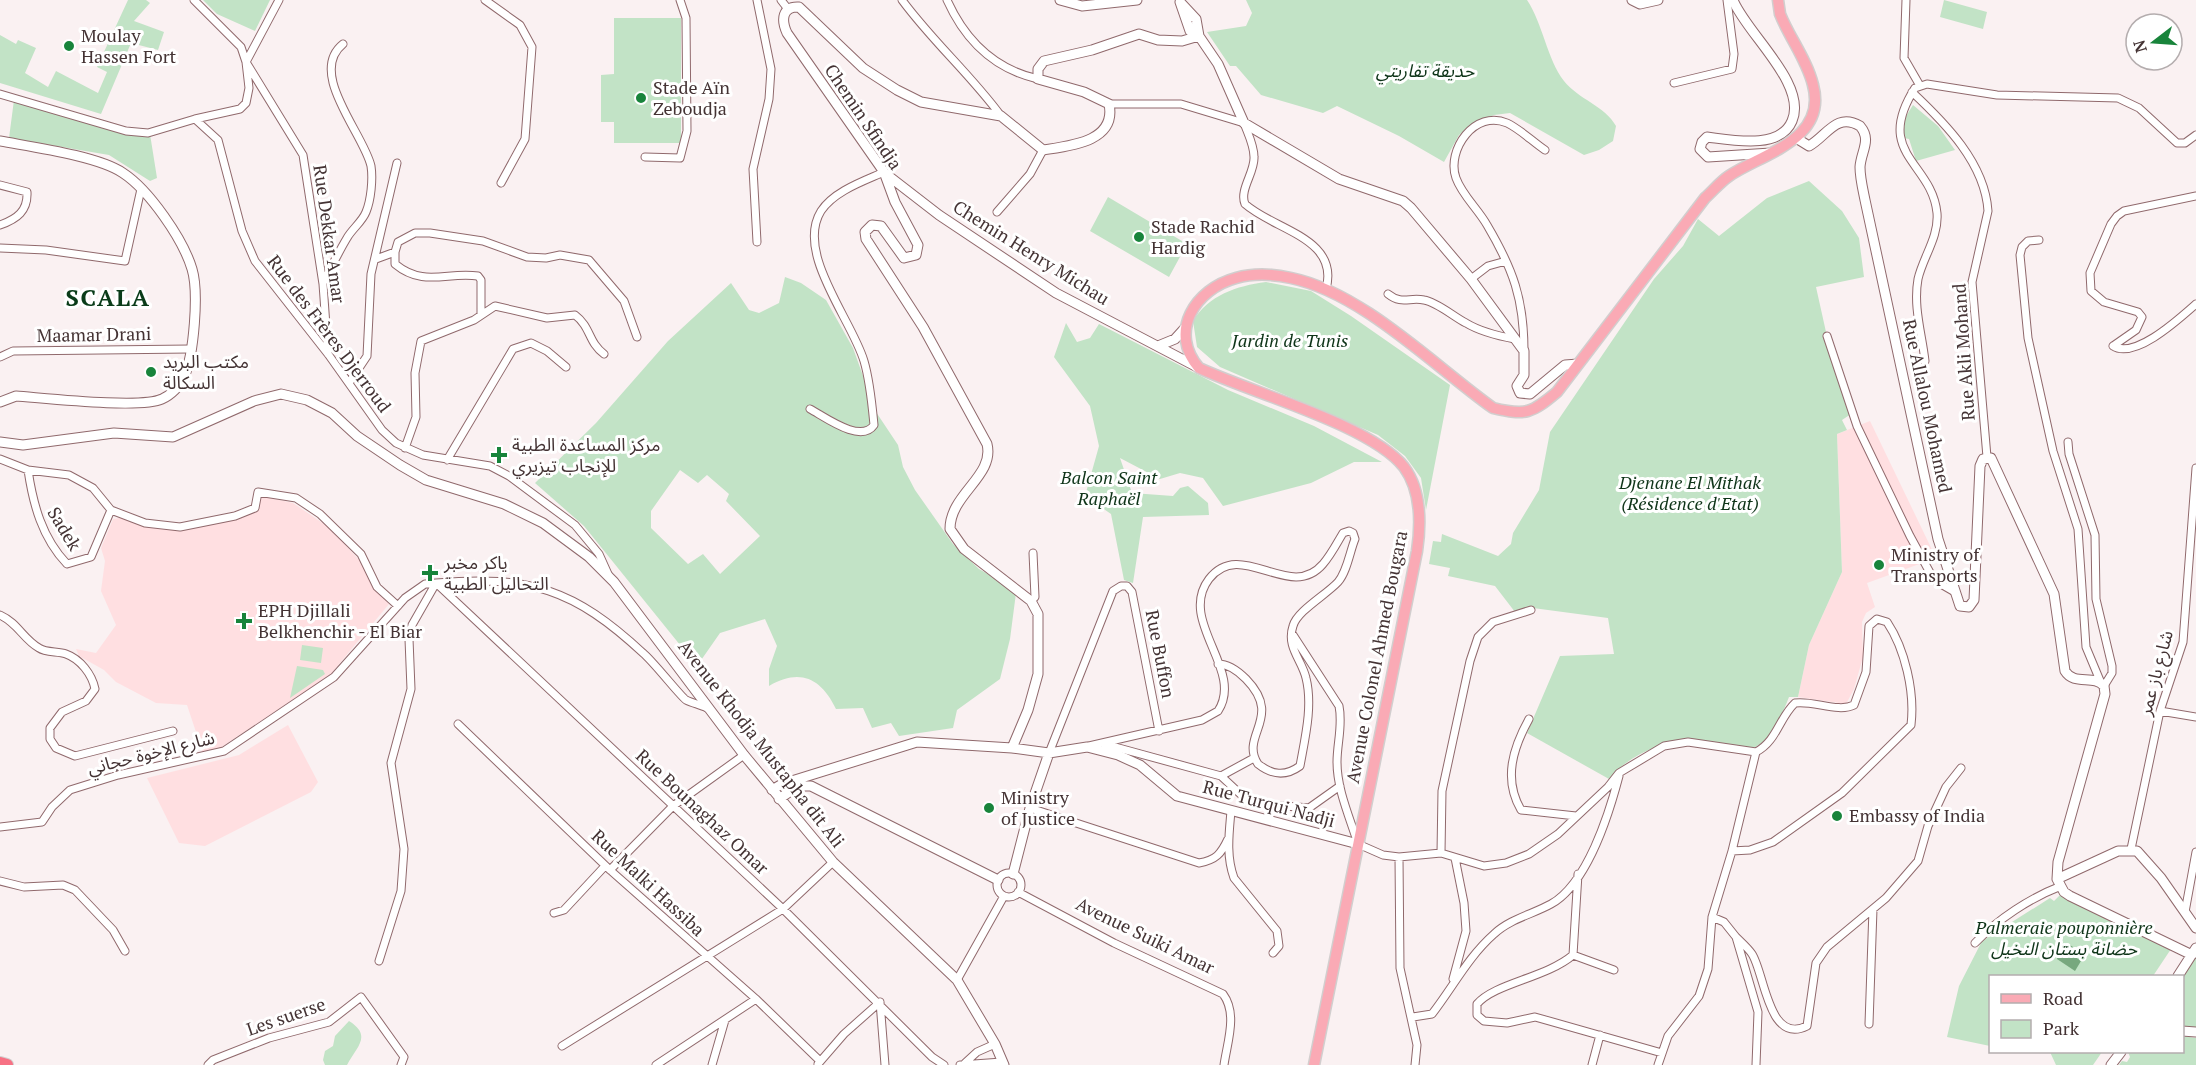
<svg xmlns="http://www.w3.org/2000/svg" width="2196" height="1065" font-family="'PT Serif','Noto Sans Arabic',serif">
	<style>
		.built { fill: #ffdfe1 }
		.green { fill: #c2e3c6; fill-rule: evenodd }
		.water { fill: #77a87e }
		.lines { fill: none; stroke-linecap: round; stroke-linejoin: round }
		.street-casing { stroke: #90696c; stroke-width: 9 }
		.secondary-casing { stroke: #90696c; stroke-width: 11 }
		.primary-casing { stroke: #d2cece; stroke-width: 13 }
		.highway-casing { stroke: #d2cece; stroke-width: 14 }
		.street { stroke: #fff; stroke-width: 7 }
		.secondary { stroke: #fff; stroke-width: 9 }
		.primary { stroke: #faaab5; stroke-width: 10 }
		.highway { stroke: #f77184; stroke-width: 12 }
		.poi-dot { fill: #18843b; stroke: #fff; stroke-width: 2 }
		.labels { text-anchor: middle; stroke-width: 6; stroke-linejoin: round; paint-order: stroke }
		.poi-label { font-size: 18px; fill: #443334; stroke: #fff; text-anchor: start }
		.park-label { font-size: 18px; font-style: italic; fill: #0e3418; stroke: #fff }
		.street-label { font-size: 18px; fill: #443334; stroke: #fff }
		.district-label { font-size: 24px; font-weight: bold; letter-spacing: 1.5px; fill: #0a3c19; stroke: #fff }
	</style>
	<rect width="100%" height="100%" fill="#faf1f2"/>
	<path class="built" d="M1870 421 1936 558 1867 583 1875 607 1866 613 1862 622 1863 657 1854 689 1846 704 1798 697 1809 645 1842 572 1837 434Z
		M262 496 293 503 330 528 360 561 377 592 389 604 330 675 217 750 203 753 187 705 156 703 116 682 104 670 79 656 76 649 96 653 116 625 101 591 105 561 101 548 113 519 125 517 176 526 257 512Z
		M288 725 318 782 311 792 205 846 179 843 147 778 239 755Z"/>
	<path class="green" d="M128 0H146L150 3 134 21 164 32 158 50 131 43 101 114 0 83V35L16 44 18 40 36 48 25 73 48 87 56 71 98 93 107 72 97 67Z
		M203 0H270L255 31 217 14Z
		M1246 0H1527C1543 24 1547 59 1564 81 1578 99 1605 106 1616 126L1613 141 1599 150 1584 155 1510 113 1494 115 1471 125 1459 135 1444 162 1399 136 1337 106 1323 113 1261 95 1236 66H1230L1207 32 1246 26 1252 13Z
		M1944 0 1987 12 1983 29 1940 17Z
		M614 18H681V143H614V122H601V75L614 74Z
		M14 100 150 134 157 178 150 181 109 155 9 138Z
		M1913 105 1938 126 1955 150 1916 161 1909 139 1904 138 1903 121Z
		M1809 181 1842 211 1859 238 1864 277 1816 287 1826 332 1851 414 1842 420 1847 430 1837 434 1842 572 1809 645 1798 697H1789C1782 714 1775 736 1757 746 1748 752 1736 746 1726 744 1682 736 1639 744 1609 779L1527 733 1560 656 1614 654 1608 618 1533 608 1515 612 1495 586 1448 576 1450 568 1429 564 1433 541 1441 542 1442 534 1498 556 1511 544 1513 533 1539 490 1550 432 1654 279 1683 246 1698 219 1719 236 1767 198Z
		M1108 197 1187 244 1169 277 1090 231Z
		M785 277 801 283 826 300 853 348 876 412 898 445 903 467 915 490 953 544 979 569 1002 582 1016 593 1010 639 1000 679 957 710 953 728 899 736 891 723 872 728 863 708 836 709C821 678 800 668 769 686V669L777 646 765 619 720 633 697 666 584 526 535 483 596 423 668 341 731 283 749 310 759 313 779 303ZM680 470 698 483 707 475 729 494 726 501 760 536 720 574 703 554 688 564 651 528V511Z
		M1266 282 1311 291 1351 316 1450 385 1426 510 1421 478 1405 456 1378 435 1220 367 1197 347 1193 321C1209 295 1236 286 1266 282Z
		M1066 323 1077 342 1090 338 1099 324 1228 390 1314 426 1382 462H1354L1311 483 1223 506 1203 478 1180 473 1160 479 1120 458 1132 493 1173 496 1180 488 1188 486 1208 503 1209 515 1143 517 1133 583 1124 580 1111 514 1085 496 1099 446 1090 406 1054 357Z
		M302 645 323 648 321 663 300 660Z
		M297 666 323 670 325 674 290 698Z
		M2061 894 2173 946 2153 976H1990V1046L1947 1037 1959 986 1982 941 2050 898 2054 901Z
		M2196 956V1027H2183L2182 976Z
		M349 1021C373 1036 356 1047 347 1065H325L323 1060 325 1051 333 1046 335 1036Z
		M2183 1036 2196 1038V1065H2119L2122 1061 2127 1062 2130 1057 2128 1052H2182Z
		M2050 1052H2102L2093 1065H2056Z"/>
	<path class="water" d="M2070 945 2073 947 2074 956 2081 961 2075 971 2057 959 2059 948Z"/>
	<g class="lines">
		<defs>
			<path id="street" d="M194 0 241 47 246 62 303 155 323 284 328 354
				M485 0 520 25 532 47 525 139 501 183
				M781 0 788 9
				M902 0C933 42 971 75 1001 116
				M947 0C965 40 994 69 1038 79
				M1906 0 1904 58 1919 84
				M1674 83 1732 69 1734 54 1727 0
				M1912 92C1945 123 1985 163 1988 211L1972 282 1987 457
				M0 94 126 131 148 133 195 119 218 140 242 231 255 261 328 354 382 430 396 443 423 455 490 466 509 476 575 525 599 554 608 574
				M1109 104H1181L1244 123C1248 134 1254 145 1254 157 1255 172 1239 190 1245 204 1274 230 1340 238 1326 289
				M195 119 240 109 246 103 249 88 246 62 279 0
				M645 157 680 158 687 131 686 18 680 0
				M0 185 27 192C28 211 17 219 0 225
				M997 212 1030 174 1043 150
				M2039 240 2028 241 2022 247 2020 255 2028 338 2053 451 2078 529 2086 647 2101 683
				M757 242 753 169 769 99 771 69 757 0
				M0 248 46 250 125 261 141 189
				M376 259 395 252
				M1471 279 1488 266 1506 261
				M323 283C331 268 338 253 347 238 352 229 362 222 366 212 371 200 373 179 371 166 364 134 307 73 343 44
				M1388 294C1402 305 1409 297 1424 300 1437 302 1454 317 1466 323 1481 332 1498 336 1515 339
				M481 314V280L478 276C448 271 424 288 395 264V252L398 242 415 233H430L483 241 527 257 546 258 560 255 589 260 624 301 637 337
				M1827 336 1857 426 1910 536 1934 580 1953 591
				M2113 346 2136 330 2142 317 2138 312 2104 302 2091 291 2090 273 2111 224 2117 216 2124 211 2196 196
				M2113 346C2135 360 2180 318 2196 304
				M1524 351C1524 299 1513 269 1487 225 1478 209 1462 195 1456 178 1446 150 1475 109 1507 123 1520 129 1533 142 1545 150
				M0 357 13 351 190 349
				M1925 361C1922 334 1913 307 1918 279 1923 257 1939 237 1937 213 1932 162 1873 154 1915 88L1927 84 1997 95 2118 98 2139 108 2177 143H2185L2196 135
				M349 383 367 356 371 274 397 163
				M810 409C825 417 861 444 874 425 872 404 870 381 864 361 852 320 795 253 821 211 834 191 864 181 884 172
				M2068 442 2069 454 2095 535 2096 599 2112 666V673L2104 686
				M405 448 416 417 415 373 421 341 474 320 495 306 547 318 575 315C591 327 588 342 604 354
				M0 459 28 470 69 475 93 488 111 510 145 523 180 527 235 516 255 508 258 492 296 498 320 514 361 554 377 587 398 606
				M447 460 513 349 531 343 547 351 566 367
				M28 470C33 504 42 538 67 564L91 557 111 510
				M1031 601 1035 597 1033 553
				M0 615C18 623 23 639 39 648 46 653 58 651 66 654 80 659 92 674 95 689L86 701 62 712 50 728V739L56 748 75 756 173 731
				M1293 635 1339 706C1343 725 1337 743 1337 762 1337 790 1350 818 1358 844L1383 855 1399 857 1441 853 1484 866 1506 863 1529 854 1558 834 1608 787 1619 773 1664 746 1688 742 1756 752
				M2160 711 2196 717
				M1529 719C1513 748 1503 779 1521 810L1576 816
				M458 724 610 870 756 999 820 1061
				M1104 744 1221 776 1250 803 1309 808 1340 786
				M1089 746 1202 720 1218 711C1245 670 1177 621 1209 579 1241 537 1290 603 1323 564 1331 555 1337 543 1343 533L1349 531 1353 533 1355 539C1350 551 1347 572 1338 582 1326 595 1297 611 1293 626 1286 647 1302 660 1306 678 1313 706 1305 738 1300 766 1285 777 1272 775 1258 764 1239 735 1284 718 1246 679 1239 672 1229 664 1218 664
				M1049 753 1113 591 1121 586H1127L1132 592 1159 731
				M1221 776 1254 758
				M1030 808 1199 863C1216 860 1221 854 1228 839
				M1231 811C1229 834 1226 856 1234 878L1277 931 1279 946 1273 953
				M0 827 42 822 52 807 70 790 118 775 224 751 334 677 405 598 425 584 436 583 783 909 932 1057 944 1065
				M2131 849 2160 711 2183 642 2196 468
				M1732 851 1750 850 1773 842 1842 793 1911 725C1915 692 1905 649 1887 622L1877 619 1869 626 1866 672 1854 705C1838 713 1813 700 1795 703 1779 718 1777 741 1756 752
				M1441 853 1442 791 1470 661 1478 637 1493 622 1531 610
				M1399 857 1400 968 1417 1045 1415 1065
				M610 870 673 806 744 755
				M997 885a12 12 0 1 1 24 0a12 12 0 1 1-24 0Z
				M1578 874 1573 955C1546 978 1495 983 1477 1004V1015L1484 1021 1507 1023 1535 1017 1662 1053
				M0 881 24 887 63 885 75 890 113 930 125 951
				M1018 892 1114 943 1223 994C1238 1014 1227 1043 1224 1065
				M2185 912 2196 852
				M554 913 564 910 605 866
				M1712 917 1724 922 1736 937 1758 1012 1756 1065
				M1736 937C1741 942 1748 948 1752 954 1765 974 1768 1045 1807 1026L1816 963 1827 947 1886 898 1918 861 1928 826 1946 787 1961 768
				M1975 943C1998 919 2030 898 2061 886
				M1573 955 1614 970
				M379 961 401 891 404 849 391 763 411 689 409 639 412 625 436 583C530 575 574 589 643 653 653 661 681 697 686 700 692 703 701 705 707 708
				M1453 979 1466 931 1464 903 1455 858
				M957 980 1004 896
				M880 1002 885 1065
				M1413 1017 1432 1014C1453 987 1468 957 1494 934 1510 919 1533 914 1551 904 1587 884 1609 814 1619 776
				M1869 1024 1873 909
				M562 1046 783 909 833 862
				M965 1063 977 1052 995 1044
				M818 1064 844 1034 880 1002
				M208 1065 213 1060 269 1038 329 1022 361 997 404 1057 401 1065
				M656 1065 756 999
				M712 1065 725 1020
				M960 1065 1002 1062
				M1592 1065 1600 1035
				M1658 1065 1668 1036 1699 996 1708 969 1712 917 1732 851 1756 752"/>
			<path id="secondary" d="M1060 0 1082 6 1137 0
				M1632 0 1640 4 1658 0
				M1733 0C1746 33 1808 84 1792 121 1780 150 1732 140 1707 137L1702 142 1700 149 1708 157 1771 153
				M1180 2 1190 31 1199 36 1218 64 1244 123 1339 179 1403 201 1411 208 1471 279 1524 351V375L1517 386 1520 393 1530 394 1565 365 1578 364
				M1181 3 1196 19 1199 36
				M1796 138 1809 146C1827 136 1836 112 1860 126 1872 140 1861 151 1860 167 1860 178 1863 190 1865 200L1938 539 1960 606 1969 607 1974 600 1980 466 1983 459 1991 458 2054 594 2065 671C2074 686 2094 674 2104 686L2105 694 2058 862 2057 879 2064 892 2070 896 2192 955
				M0 141C32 147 98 156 123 173 149 190 183 239 192 269 199 292 194 355 184 377 180 386 171 395 162 399 141 409 44 398 16 396L0 402
				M886 174 939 215 1056 293 1199 368
				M1158 346 1175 339 1185 328
				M0 442 23 445 114 433 173 437 254 401 281 394 307 400 332 413 357 436 400 465 426 480 504 504 543 523 589 557 614 582 744 755 833 862 957 980 995 1044 1004 1065
				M1012 748 1028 710 1038 674V614L1031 601 964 549 950 529C950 494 995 476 987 444L923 327 866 239 865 232 872 225 881 226 904 258 916 255 918 245 895 202 884 172 787 33C781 20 782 6 799 7L863 68 897 90 921 102 1001 116 1043 150C1069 146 1117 142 1109 104L1084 92 1038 79V69L1044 61 1092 50 1139 34 1158 40 1182 41 1199 36
				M772 790 782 784 917 742 1012 748 1049 753 1087 747 1118 755 1140 765 1177 796 1358 844
				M779 799 798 786H811L998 880
				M1013 874 1030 808 1049 753
				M2057 879 2118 851H2137L2161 878 2196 928
				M2178 976 2196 948
				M2182 1031 2196 1032
				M2111 1065 2121 1052"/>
			<path id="primary" d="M1314 1065 1417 551C1421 524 1421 490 1404 467 1371 425 1252 393 1199 368 1168 332 1195 289 1236 278 1254 273 1273 274 1291 278 1363 293 1434 366 1493 408 1526 416 1532 413 1557 392L1705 198C1713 191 1720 182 1729 176 1761 154 1828 140 1813 85 1807 60 1789 37 1780 14L1778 0"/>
			<path id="highway" d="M0 1063 7 1065"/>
		</defs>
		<use href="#street" class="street-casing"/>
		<use href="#secondary" class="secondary-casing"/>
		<use href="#primary" class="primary-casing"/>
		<use href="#highway" class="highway-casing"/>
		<use href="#street" class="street"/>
		<use href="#secondary" class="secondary"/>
		<use href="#primary" class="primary"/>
		<use href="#highway" class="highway"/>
	</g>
	<g class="poi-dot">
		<circle cx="69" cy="46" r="6"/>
		<circle cx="641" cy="98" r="6"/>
		<circle cx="1139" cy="237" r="6"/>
		<circle cx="151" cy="372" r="6"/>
		<path d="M496 446h6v6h6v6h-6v6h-6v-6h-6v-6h6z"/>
		<circle cx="1879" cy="565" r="6"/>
		<path d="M427 564h6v6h6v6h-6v6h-6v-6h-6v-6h6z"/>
		<path d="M241 612h6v6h6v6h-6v6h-6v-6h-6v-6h6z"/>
		<circle cx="989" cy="808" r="6"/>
		<circle cx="1837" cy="816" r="6"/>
	</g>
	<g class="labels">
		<g class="poi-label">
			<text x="81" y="42">Moulay<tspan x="81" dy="21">Hassen Fort</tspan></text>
			<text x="653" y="94">Stade Aïn<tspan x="653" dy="21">Zeboudja</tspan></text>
			<text x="1151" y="233">Stade Rachid<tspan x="1151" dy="21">Hardig</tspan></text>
			<text x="163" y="368">مكتب البريد<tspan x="163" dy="21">السكالة</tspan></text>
			<text x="512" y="451">مركز المساعدة الطبية<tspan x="512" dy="21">للإنجاب تيزيري</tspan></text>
			<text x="1891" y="561">Ministry of<tspan x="1891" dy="21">Transports</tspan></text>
			<text x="444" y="569">ياكر مخبر<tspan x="444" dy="21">التحاليل الطبية</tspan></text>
			<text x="258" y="617">EPH Djillali<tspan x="258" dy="21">Belkhenchir - El Biar</tspan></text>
			<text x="1001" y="804">Ministry<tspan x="1001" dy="21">of Justice</tspan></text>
			<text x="1849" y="822">Embassy of India</text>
		</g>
		<g class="park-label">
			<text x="1425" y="77">حديقة تفاريتي</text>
			<text x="1290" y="347">Jardin de Tunis</text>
			<text x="1109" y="484">Balcon Saint<tspan x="1109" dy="21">Raphaël</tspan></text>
			<text x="1690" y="489">Djenane El Mithak<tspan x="1690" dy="21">(Résidence d'Etat)</tspan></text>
			<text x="2064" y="934">Palmeraie pouponnière<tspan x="2064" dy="21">حضانة بستان النخيل</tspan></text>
		</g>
		<g class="street-label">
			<text transform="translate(863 117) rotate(56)" y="6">Chemin Sfindja</text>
			<text transform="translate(329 234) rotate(82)" y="6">Rue Dekkar Amar</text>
			<text transform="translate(1031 253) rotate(32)" y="6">Chemin Henry Michau</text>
			<text transform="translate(329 334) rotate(53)" y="6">Rue des Frères Djerroud</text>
			<text transform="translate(94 335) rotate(-1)" y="6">Maamar Drani</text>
			<text transform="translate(1964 352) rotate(-94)" y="6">Rue Akli Mohand</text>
			<text transform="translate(1927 406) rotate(78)" y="6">Rue Allalou Mohamed</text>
			<text transform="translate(64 529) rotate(59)" y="6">Sadek</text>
			<text transform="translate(1160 654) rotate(79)" y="6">Rue Buffon</text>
			<text transform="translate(1377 657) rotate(-79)" y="6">Avenue Colonel Ahmed Bougara</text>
			<text transform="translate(2156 673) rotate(-75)" y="6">شارع باز عمر</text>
			<text transform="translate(761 744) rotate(52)" y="6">Avenue Khodja Mustapha dit Ali</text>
			<text transform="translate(151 753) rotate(-14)" y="6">شارع الإخوة حجاني</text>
			<text transform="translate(1269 804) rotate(15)" y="6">Rue Turqui Nadji</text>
			<text transform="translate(702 812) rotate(43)" y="6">Rue Bounaghaz Omar</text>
			<text transform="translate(648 883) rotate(43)" y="6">Rue Malki Hassiba</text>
			<text transform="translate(1145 936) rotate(26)" y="6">Avenue Suiki Amar</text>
			<text transform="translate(286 1017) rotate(-19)" y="6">Les suerse</text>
		</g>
		<g class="district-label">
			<text x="108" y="306">SCALA</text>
		</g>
	</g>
	<rect x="1989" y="975" width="195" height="78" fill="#ffffff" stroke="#b4adae" stroke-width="1.5"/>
	<rect x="2001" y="994" width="30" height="9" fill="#faaab5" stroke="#b4adae" stroke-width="1.5"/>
	<text x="2043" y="1005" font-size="18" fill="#443334">Road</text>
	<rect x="2001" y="1020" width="30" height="18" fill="#c2e3c6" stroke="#b4adae" stroke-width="1.5"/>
	<text x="2043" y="1035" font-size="18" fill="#443334">Park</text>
	<g transform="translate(2154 42) rotate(253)"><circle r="28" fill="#ffffff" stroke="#b4adae" stroke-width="1.5"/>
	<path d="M0-4.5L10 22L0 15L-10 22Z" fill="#18843b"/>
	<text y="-9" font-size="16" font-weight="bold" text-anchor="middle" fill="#443334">N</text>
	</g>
</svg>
